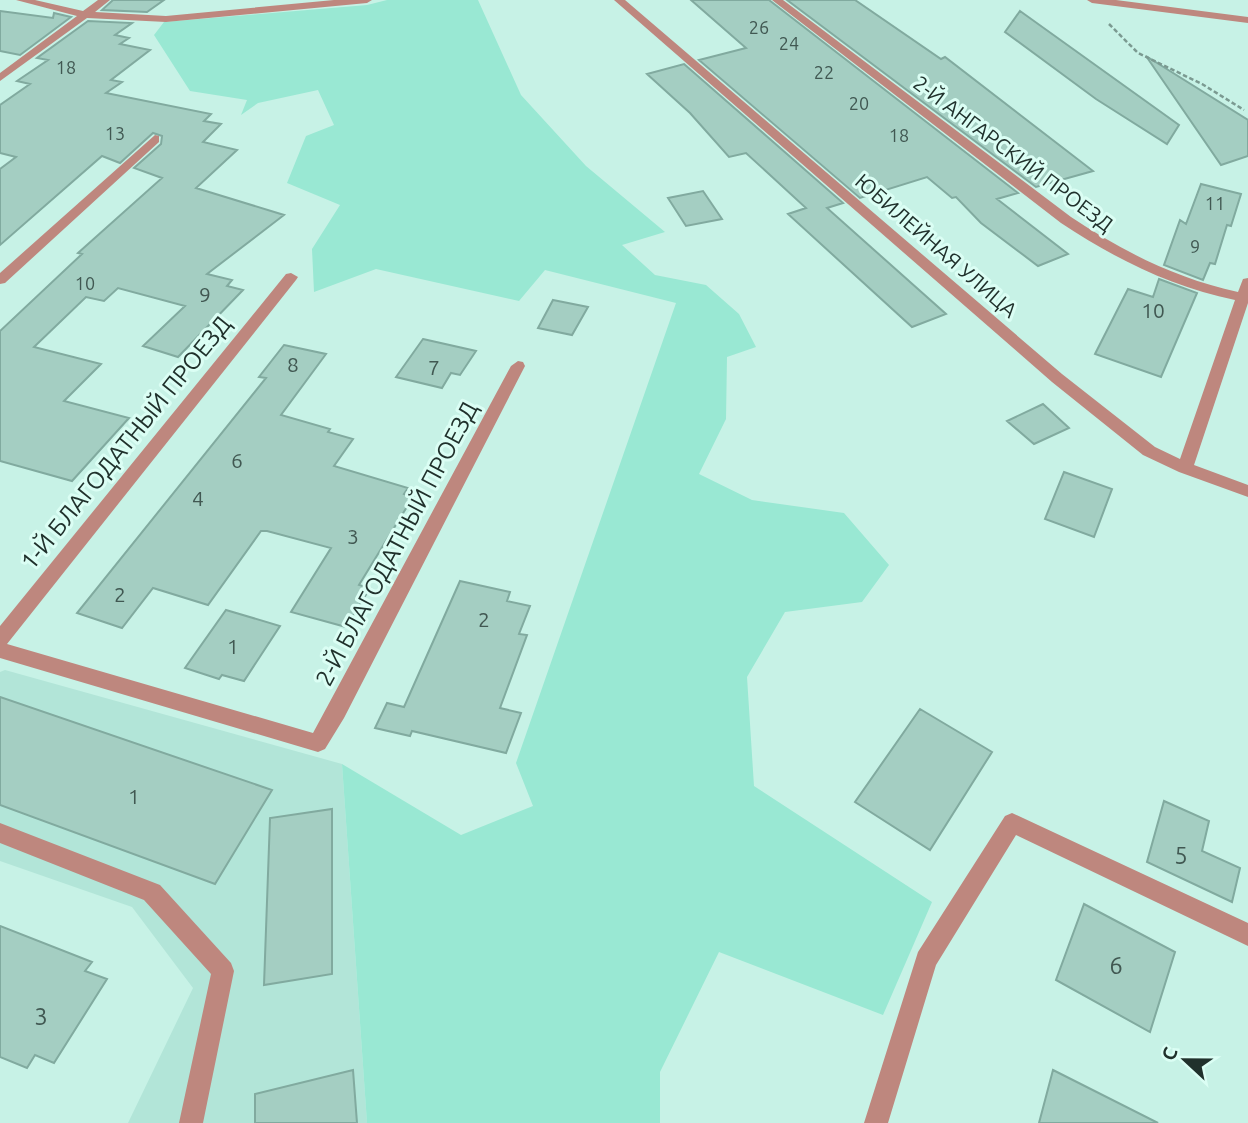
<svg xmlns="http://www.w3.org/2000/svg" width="1248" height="1123" font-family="Ubuntu,sans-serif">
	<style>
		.built { fill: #b2e5d8 }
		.green { fill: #99e8d3 }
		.building { fill: #a4cec2; stroke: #81aa9f; stroke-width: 2 }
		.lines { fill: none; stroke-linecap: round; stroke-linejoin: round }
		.path { stroke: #7b9a91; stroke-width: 2.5; stroke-dasharray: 4.5 2.5; stroke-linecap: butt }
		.minor { fill: #be877e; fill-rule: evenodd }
		.labels { text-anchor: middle; stroke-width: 6; stroke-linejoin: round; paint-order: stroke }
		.far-number-label { font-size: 18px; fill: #415852 }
		.far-street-label { font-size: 21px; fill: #20312c; stroke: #dbfef4 }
		.number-label { font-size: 21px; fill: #415852 }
		.street-label { font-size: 24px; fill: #20312c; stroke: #dbfef4 }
		.near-number-label { font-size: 24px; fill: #415852 }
	</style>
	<rect width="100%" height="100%" fill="#c7f2e6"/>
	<path class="built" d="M5 670 342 764 367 1123H128L193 988 132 907 0 861V672Z"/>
	<path class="green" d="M387 0H478L521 95 586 166 665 232 622 245 655 275 706 285 739 314 756 347 727 357 726 419 699 474 752 500 844 513 889 565 862 602 785 612 747 677 754 786 932 902 883 1015 719 952 660 1072V1123H367L342 764 461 835 533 806 516 763 676 303 545 270 519 301 376 269 314 292 312 249 340 205 287 183 306 136 334 125 318 90 258 103 241 115 247 100 190 91 154 35 164 22 367 5Z"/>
	<path class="building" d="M113 0H164L147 12 102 10Z
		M691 0H769L1018 193 997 199 1068 254 1038 266 981 223 956 197 952 198 927 177 860 198 699 60 746 48Z
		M787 0H855L941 59 945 57 1093 171 1036 187Z
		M0 11 53 18 54 13 71 17 20 55 0 51Z
		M1020 11 1179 125 1167 144 1096 99 1005 32Z
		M88 21 132 23 115 35 129 38 120 44 150 50 111 80 122 82 106 93 211 114 204 121 221 124 203 142 237 150 196 188 284 215 207 274 232 280 227 286 243 290 178 357 143 346 185 306 118 288 104 301 86 297 34 347 101 364 64 401 129 418 72 481 0 461V331L82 254 78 253 162 178 134 168 161 144 162 136 153 133 120 163 102 156 0 245V169L16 157 0 153V105L30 84 17 81 48 60 37 58Z
		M1146 56 1248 120V156L1221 165Z
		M684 64 843 203 827 208 946 314 912 327 788 214 806 208 746 153 729 157 690 113 647 74Z
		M1201 184 1241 194 1231 226 1227 225 1215 264 1210 263 1203 280 1164 265 1180 220 1186 224Z
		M703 191 722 219 686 226 668 198Z
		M1159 279 1197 293 1161 377 1095 354 1128 289 1153 297Z
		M553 300 588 307 572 335 538 328Z
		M423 339 476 351 460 375 451 373 442 388 396 377Z
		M284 345 326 354 281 415 330 429 328 432 353 439 334 466 408 488 404 494 413 497 359 585 370 588 346 627 291 612 331 548 267 531H261L208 605 153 588 122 628 77 613 266 378 259 377Z
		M1043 404 1069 428 1034 444 1007 421Z
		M1064 472 1112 489 1094 537 1045 519Z
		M460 581 510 592 507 601 530 606 519 634 527 635 500 708 521 713 506 753 412 731 410 736 375 728 387 703 404 707Z
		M226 610 280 626 244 681 222 675 219 679 185 668Z
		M0 697 272 790 215 884 0 805Z
		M920 709 992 752 930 850 855 802Z
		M1164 801 1209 821 1202 851 1240 868 1232 902 1147 862Z
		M332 809V974L264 985 270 818Z
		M1084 904 1175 952 1150 1032 1056 980Z
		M0 926 92 962 85 971 107 979 54 1063 35 1055 27 1068 0 1057Z
		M353 1070 357 1123H255V1094Z
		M1053 1070 1158 1123H1039Z"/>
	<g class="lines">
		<path class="path" d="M1109 24 1138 53 1202 84 1244 110"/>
		<path class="minor" d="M16 0H35L83 11 98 0H110L95 12 166 16 334 0H372L367 3 166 22 87 18 0 81V73L77 16Z
			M614 0H625L1062 374 1155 447 1180 459 1235 300C1172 287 1115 259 1061 223L772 0H783L1071 217C1122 251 1177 279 1238 292L1243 279 1248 278V303L1194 465 1248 485V497L1179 472 1143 455 1052 382Z
			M1087 0H1116L1248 17V23L1092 3Z
			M155 135 159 136V142L5 283 0 284V273Z
			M291 273 298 277 296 280 7 644 313 733 511 366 518 361 523 362 525 366 344 718 325 749 318 752 0 658V626L286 274Z
			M1012 813 1248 923V946L1016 835 936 965 888 1123H864L918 952 1005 816Z
			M0 823 160 885 231 963 234 971 203 1123H179L211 974 144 900 0 843Z"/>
	</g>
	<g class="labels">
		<g class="far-number-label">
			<text x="759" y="34">26</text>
			<text x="789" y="50">24</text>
			<text x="66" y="74">18</text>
			<text x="824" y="79">22</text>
			<text x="859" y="110">20</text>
			<text x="115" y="140">13</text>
			<text x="899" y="142">18</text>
			<text x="1215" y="210">11</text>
			<text x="1195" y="253">9</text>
			<text x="85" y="290">10</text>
		</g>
		<g class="far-street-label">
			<text transform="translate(1013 154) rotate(37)" y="7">2-Й АНГАРСКИЙ ПРОЕЗД</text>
			<text transform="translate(936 246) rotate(41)" y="7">ЮБИЛЕЙНАЯ УЛИЦА</text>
		</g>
		<g class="number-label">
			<text x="205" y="302">9</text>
			<text x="1153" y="318">10</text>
			<text x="293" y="372">8</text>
			<text x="434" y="375">7</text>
			<text x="237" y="468">6</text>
			<text x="198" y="506">4</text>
			<text x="353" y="544">3</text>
			<text x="120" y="602">2</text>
			<text x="484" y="627">2</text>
			<text x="233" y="654">1</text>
			<text x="134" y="804">1</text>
		</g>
		<g class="street-label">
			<text transform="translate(126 443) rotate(-51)" y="8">1-Й БЛАГОДАТНЫЙ ПРОЕЗД</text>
			<text transform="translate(397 544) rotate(-62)" y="8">2-Й БЛАГОДАТНЫЙ ПРОЕЗД</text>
		</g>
		<g class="near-number-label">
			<text x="1181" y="864">5</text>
			<text x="1116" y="974">6</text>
			<text x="41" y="1025">3</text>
		</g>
	</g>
	<g transform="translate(1185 1060) rotate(292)" stroke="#dbfef4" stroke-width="5" paint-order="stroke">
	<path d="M0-5L12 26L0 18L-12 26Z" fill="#20312c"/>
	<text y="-10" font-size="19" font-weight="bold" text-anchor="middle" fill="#20312c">С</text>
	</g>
</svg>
